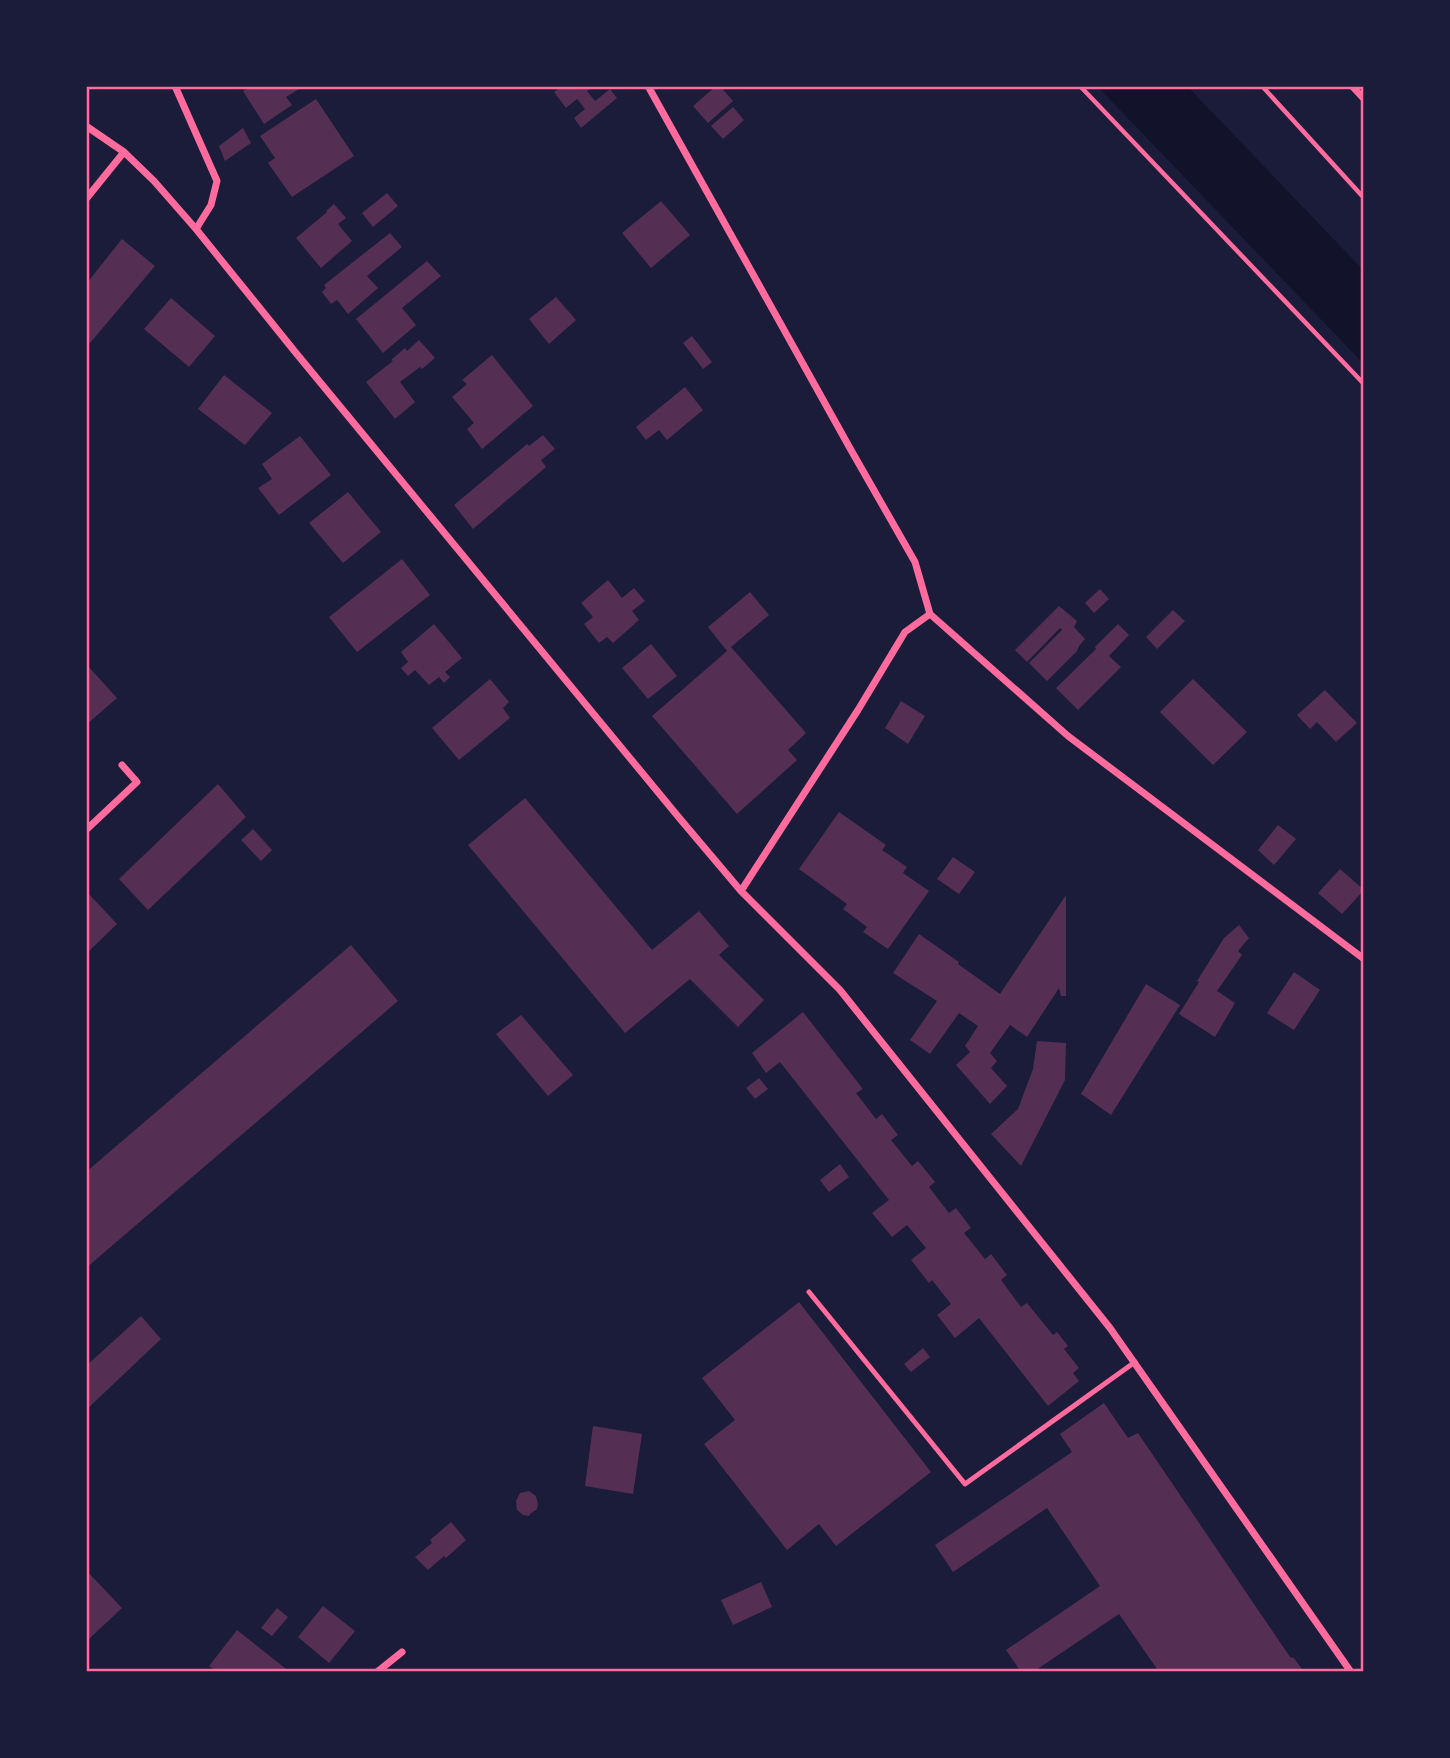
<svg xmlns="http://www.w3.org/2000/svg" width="1450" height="1758" font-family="Quicksand,sans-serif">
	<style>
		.water { fill: #12122b }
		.building { fill: #542f53 }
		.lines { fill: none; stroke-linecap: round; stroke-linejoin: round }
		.path { stroke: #ff6b9d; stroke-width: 4.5 }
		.service { stroke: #ff6b9d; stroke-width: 5 }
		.minor { stroke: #ff6b9d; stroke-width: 7 }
		.neatline { fill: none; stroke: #ff6b9d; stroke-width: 2.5 }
	</style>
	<rect width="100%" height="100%" fill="#1b1b3a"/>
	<path class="water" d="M1097 86H1187L1364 271V364Z"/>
	<path class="building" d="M252 86H304L286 97 292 105 264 124 243 91Z
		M562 86H594L587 91 595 101 610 89 617 98 581 128 574 118 585 109 577 99 566 108 554 92Z
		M716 86H720L733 101 708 123 693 106Z
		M316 99 354 156 292 197 268 163 275 158 260 136Z
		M733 107 744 120 723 139 711 126Z
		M243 128 251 143 225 161 219 146Z
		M387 193 398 206 373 227 362 213Z
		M661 201 690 235 651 268 622 233Z
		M334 204 346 218 338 224 352 241 321 268 296 238 327 212 326 211Z
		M390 233 402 247 367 276 378 288 348 314 337 300 331 304 322 292 326 288 324 285Z
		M122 239 155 266 90 343 86 339V284Z
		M427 261 441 276 402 308 416 325 383 353 356 319Z
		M556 297 576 320 549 344 529 319Z
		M171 298 215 336 189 367 144 329Z
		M692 336 712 362 703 369 683 343Z
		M419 340 435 358 422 369 420 367 400 382 415 402 395 419 366 382 393 361 391 360 405 348 407 351Z
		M492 355 533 406 482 449 467 429 474 423 452 397 467 384 462 380Z
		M224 375 272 413 245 445 198 409Z
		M685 387 703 410 667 440 659 430 646 440 636 427Z
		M543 435 555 449 541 460 546 467 473 529 454 505 527 444 529 446Z
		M300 436 331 475 279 515 258 488 272 479 262 464Z
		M348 492 381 532 343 563 309 523Z
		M402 559 430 595 357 652 329 617Z
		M608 580 622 598 634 588 645 601 632 611 639 620 613 643 607 637 599 643 584 624 593 617 581 603Z
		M1100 589 1109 599 1094 613 1085 603Z
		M750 592 769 615 731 647 806 733 788 750 797 760 737 814 652 716 727 651 708 627Z
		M1059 606 1077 621 1074 627 1085 639 1079 646 1077 651 1047 681 1029 663 1062 630 1060 628 1027 662 1015 650Z
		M1173 610 1185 621 1157 649 1146 637Z
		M434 624 462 658 445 672 450 677 444 683 439 677 429 685 415 670 408 676 401 668 408 662 401 652Z
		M1118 624 1129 635 1109 656 1121 667 1078 710 1056 688 1096 649 1095 647Z
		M651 644 677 676 648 699 622 668Z
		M88 666 117 698 86 725V668Z
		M490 679 509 702 503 708 510 718 459 760 432 728Z
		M1193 679 1247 732 1213 765 1160 712Z
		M1325 690 1357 723 1336 742 1317 722 1310 729 1297 715Z
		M901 701 925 716 908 744 885 728Z
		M218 784 246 817 148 910 119 879Z
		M525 798 652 950 699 911 729 946 719 955 764 1000 738 1027 690 979 625 1033 468 845Z
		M839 812 886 845 882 850 907 867 903 873 929 891 888 949 863 932 867 927 843 909 847 904 799 869Z
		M1278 825 1296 839 1274 865 1258 850Z
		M253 829 272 850 261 861 241 840Z
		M953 857 975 872 959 894 937 879Z
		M1340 869 1364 890 1342 914 1318 893Z
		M88 893 117 924 86 954V895Z
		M1066 895V996H1061L1059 988 1027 1037 1010 1025 990 1053 997 1061 991 1068 1007 1086 990 1104 956 1065 970 1052 965 1046 978 1026 959 1013 930 1054 910 1040 937 1001 893 973 919 934 959 962 958 964 1000 994Z
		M1239 925 1249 938 1238 951 1242 955 1217 991 1235 1003 1215 1037 1179 1014 1199 982 1197 981 1224 938Z
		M351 945 398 1001 86 1268V1172Z
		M1294 972 1320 990 1294 1030 1267 1013Z
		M1146 984 1180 1005 1111 1115 1081 1094Z
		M803 1012 863 1089 856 1093 876 1119 882 1114 898 1135 891 1140 912 1166 918 1161 935 1182 929 1187 949 1213 956 1208 971 1228 964 1233 985 1259 991 1254 1007 1275 1001 1280 1021 1307 1027 1303 1053 1335 1057 1332 1068 1346 1064 1349 1079 1368 1073 1373 1079 1381 1048 1406 979 1318 955 1338 937 1315 951 1304 932 1280 929 1283 911 1260 926 1248 907 1225 892 1237 872 1213 889 1200 780 1062 766 1073 752 1053Z
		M521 1015 573 1075 548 1096 496 1034Z
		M1037 1041 1066 1043 1065 1080 1021 1166 991 1134 1018 1109 1033 1069Z
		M759 1078 768 1089 755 1099 746 1088Z
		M840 1164 849 1177 829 1192 820 1180Z
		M799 1302 931 1472 836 1546 819 1524 787 1550 704 1444 735 1420 702 1378Z
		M141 1316 161 1339 86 1410V1366Z
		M923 1348 930 1357 911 1372 904 1364Z
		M1104 1403 1128 1438 1138 1433 1290 1657 1294 1658 1304 1672H1159L1119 1614 1033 1672H1021L1006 1650 1100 1586 1047 1508 953 1572 935 1545 1072 1452 1060 1434Z
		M593 1426 642 1434 633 1494 585 1486Z
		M529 1491 536 1496 538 1504 537 1509 530 1514 529 1516 523 1515 517 1510 516 1501 520 1493Z
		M451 1522 466 1540 446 1558 444 1556 428 1570 415 1557 432 1543 430 1540Z
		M86 1570 122 1608 89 1639 86 1636Z
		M761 1582 772 1607 733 1625 721 1600Z
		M323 1606 355 1631 329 1663 298 1637Z
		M277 1608 288 1617 272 1636 261 1628Z
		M237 1630 290 1672H217L209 1666Z"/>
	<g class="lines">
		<path class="path" d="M1080 86 1364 384
			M1262 86 1364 198"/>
		<path class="service" d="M809 1292 965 1484 1135 1362"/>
		<path class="minor" d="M175 86 217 181 211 205 196 229
			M648 86 851 450 915 562 930 614
			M1352 86 1364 99
			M86 126 124 152 154 181 196 229 296 353 681 820 741 891 840 990 1110 1328 1351 1672
			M86 199 124 152
			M86 830 137 782 122 765
			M741 891 858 710 905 632 930 614 1068 736 1364 959
			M377 1672 402 1652"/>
	</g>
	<rect width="1450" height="1758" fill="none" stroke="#1b1b3a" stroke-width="175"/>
	<rect x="88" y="88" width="1274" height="1582" class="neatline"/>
</svg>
